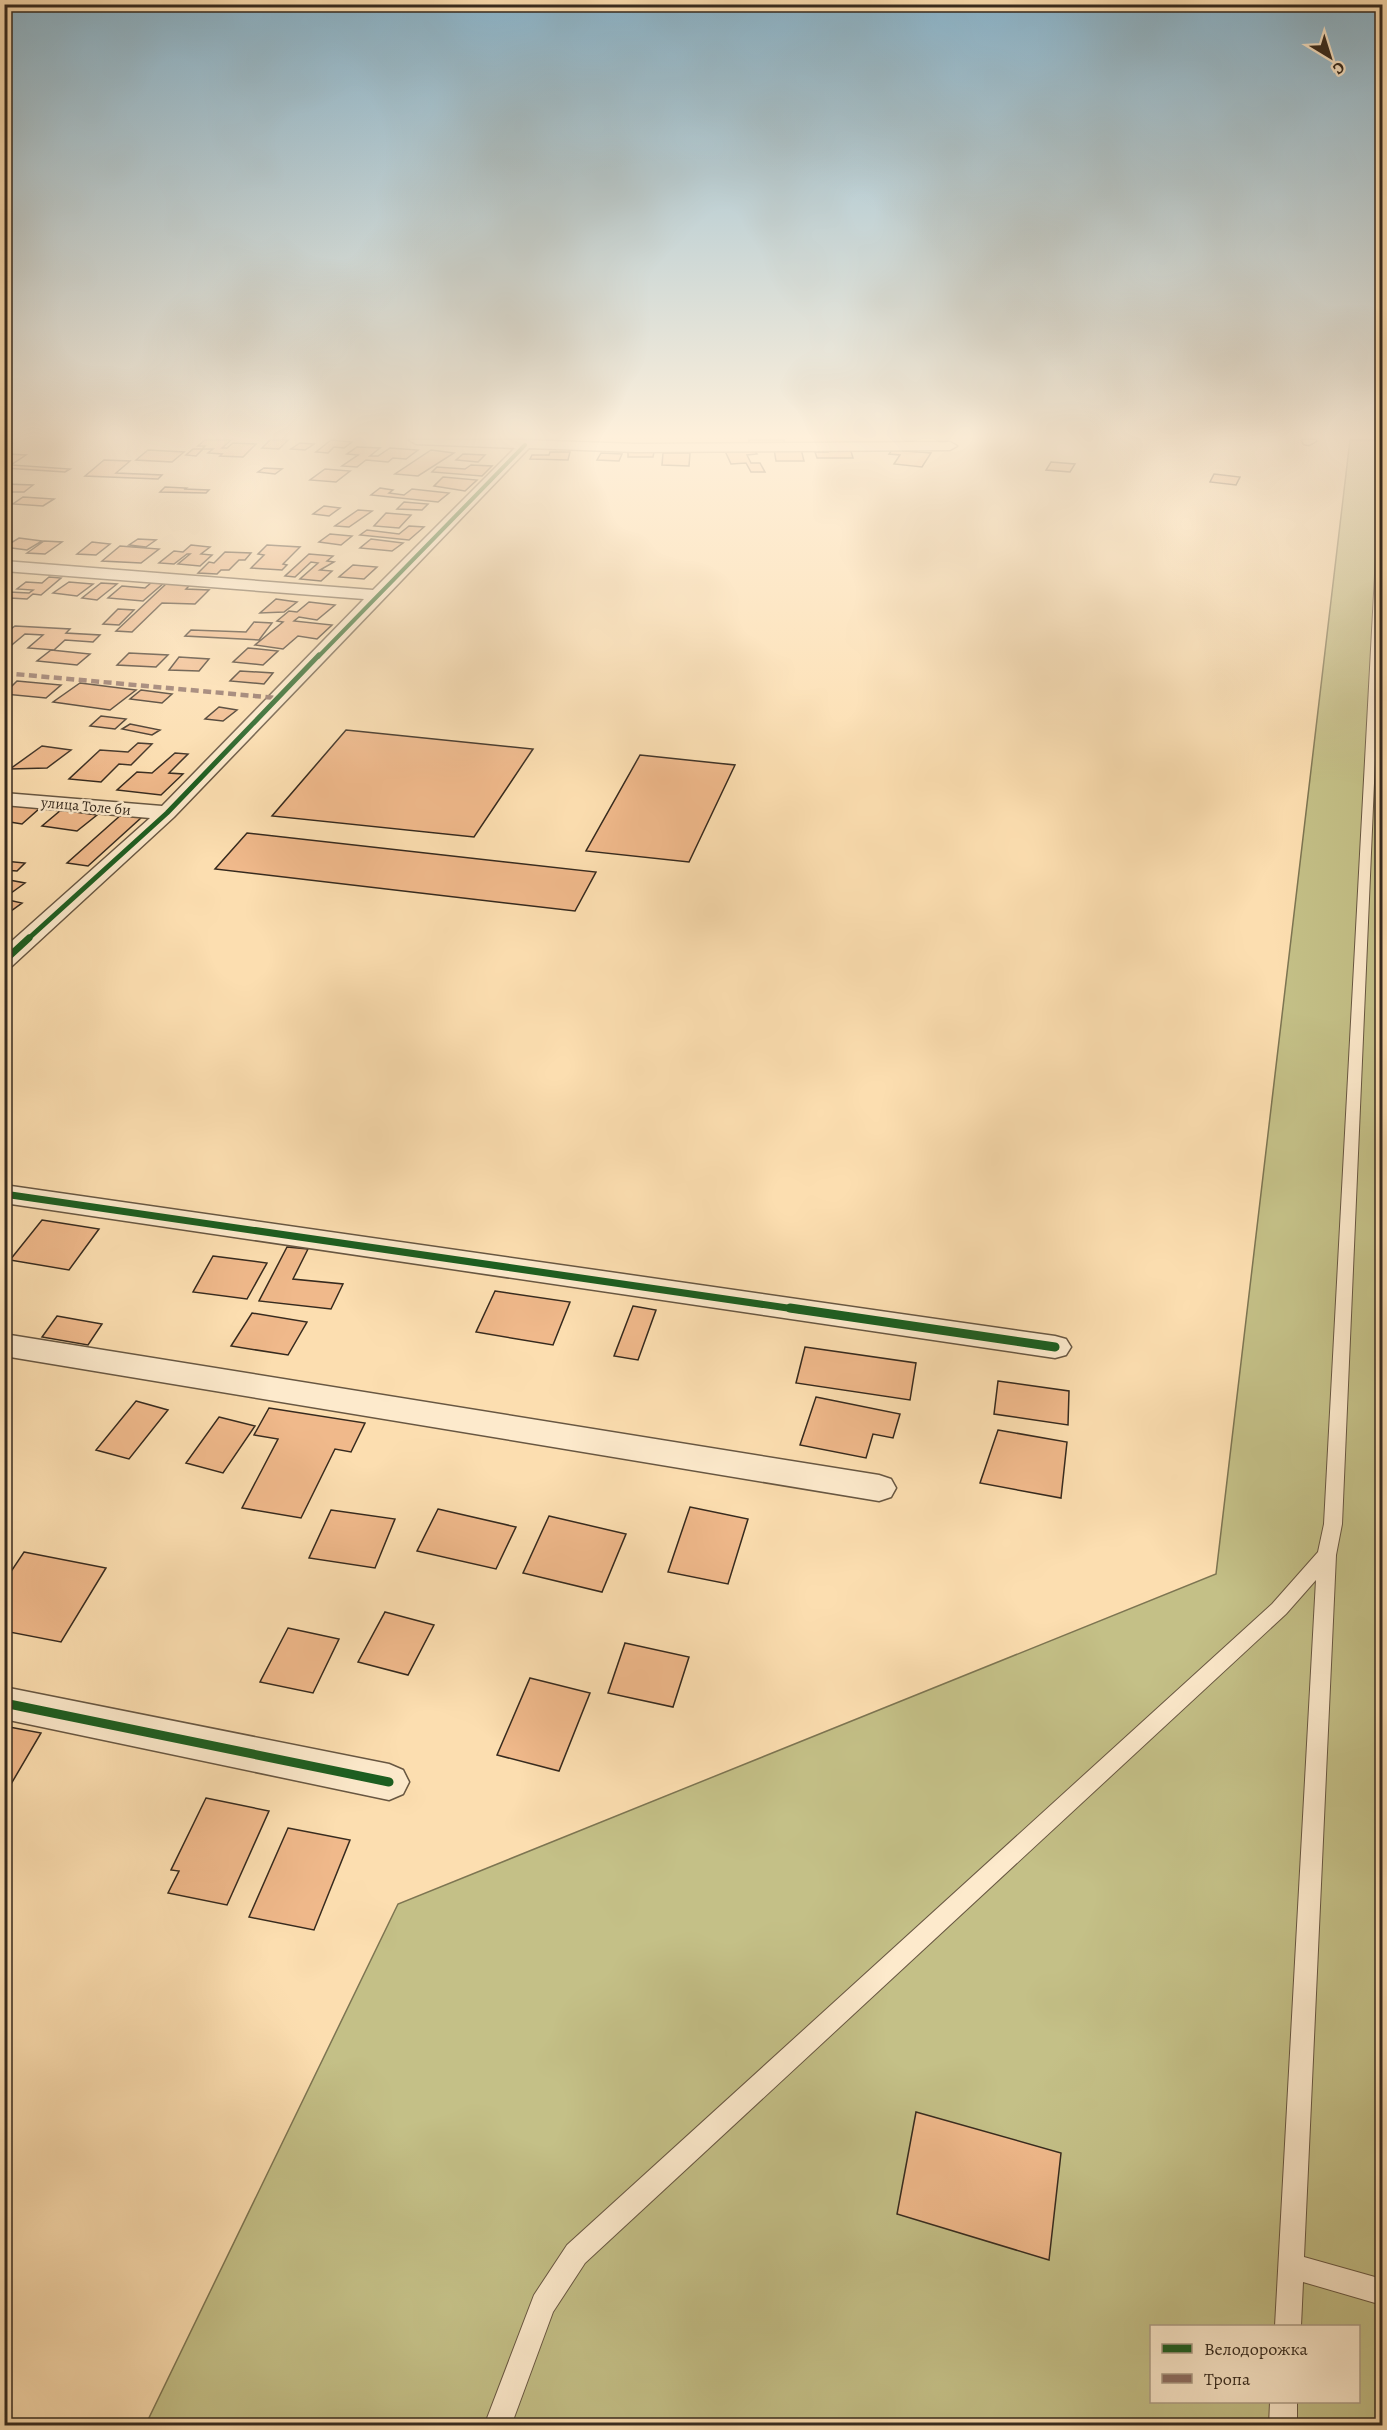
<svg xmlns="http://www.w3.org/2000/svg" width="1387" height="2430" font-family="Alegreya,serif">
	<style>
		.green { fill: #c4c087; stroke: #7d7552; stroke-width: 1.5; fill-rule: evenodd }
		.building { fill: #f0b98b; stroke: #362a1e; stroke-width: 1.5 }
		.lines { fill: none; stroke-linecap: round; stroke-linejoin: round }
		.lane-casing { stroke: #685742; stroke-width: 2 }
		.street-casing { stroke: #685742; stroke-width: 3 }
		.lane { fill: #fdeacc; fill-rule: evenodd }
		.street { fill: #fdeacc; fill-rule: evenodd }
		.quiet { stroke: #8d6e63; stroke-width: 4.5; stroke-dasharray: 8 4.5; stroke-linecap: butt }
		.cycleway-far3-casing { stroke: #fdeacc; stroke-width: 6 }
		.cycleway-far2-casing { stroke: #fdeacc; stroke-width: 8 }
		.cycleway-far1-casing { stroke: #fdeacc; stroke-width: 10 }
		.cycleway-casing { stroke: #fdeacc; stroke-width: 13 }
		.cycleway-far3 { stroke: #1b5e20; stroke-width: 4 }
		.cycleway-far2 { stroke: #1b5e20; stroke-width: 5 }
		.cycleway-far1 { stroke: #1b5e20; stroke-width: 7 }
		.cycleway { stroke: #1b5e20; stroke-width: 9 }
		.labels { text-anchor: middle; stroke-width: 5; stroke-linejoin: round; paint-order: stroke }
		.far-street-label { font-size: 15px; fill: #362a1e; stroke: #fdeacc }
	</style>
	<rect width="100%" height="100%" fill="#fcdeb0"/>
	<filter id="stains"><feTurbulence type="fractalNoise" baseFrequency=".00333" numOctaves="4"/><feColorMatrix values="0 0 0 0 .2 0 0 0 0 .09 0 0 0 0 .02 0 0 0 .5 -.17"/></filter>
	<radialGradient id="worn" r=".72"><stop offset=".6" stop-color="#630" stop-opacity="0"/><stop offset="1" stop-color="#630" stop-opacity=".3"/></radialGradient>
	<path class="green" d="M1350 440H1382V2425L145 2426 398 1904 1216 1574ZM1152 2326H1358V2402H1152Z"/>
	<path class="building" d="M205 440H231L222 448H227L233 443 256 444 243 457 220 456 222 454 208 453 213 449H203L196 456 186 455 193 449H202L205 446H198Z
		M270 440H288L279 449 262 448Z
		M331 440 352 442 344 448 334 447 328 453 316 452Z
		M749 440H784L785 444H749Z
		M300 443 314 444 305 450 291 449Z
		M357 447 380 448 370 456H378L390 448 418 450 406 459 393 458 388 462 366 460 357 467 342 466 358 455 347 454Z
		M827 448H850L853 458H817L815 452H828Z
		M774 449H801L804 461H776Z
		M148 450 184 452 172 462 136 460Z
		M431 450 454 453 418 476 395 474Z
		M754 450 757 454 747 455 751 463H760L765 472H751L746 463 731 464 725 451Z
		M892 450 931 453 922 467 894 464 900 455 889 454Z
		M550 452H570L568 460 530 459 532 455H549Z
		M628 452H654L653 457H628Z
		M601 453 622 454 619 461 597 460Z
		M663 453H690L689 466 662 465Z
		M7 454 26 455 11 465 70 469 65 472 4 468V456Z
		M463 454 485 455 478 462 456 460Z
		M104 460 130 461 116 473 162 475 158 479 85 476Z
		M1051 462 1075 464 1070 472 1046 470Z
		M471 465 492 466 482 476 432 472 437 467 465 469Z
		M264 468 282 469 275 474 258 472Z
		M325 469 350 471 336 482 310 480Z
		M1214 474 1240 477 1236 485 1210 482Z
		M443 477 477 480 465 491 434 486Z
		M4 484 33 485 24 492H4Z
		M165 487 186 488 184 489 209 490 206 493 160 492Z
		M380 488 393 490 389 493 404 495 412 489 449 493 438 502 371 495Z
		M23 497 54 499 43 506 13 504Z
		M404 502 428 504 422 510 397 509Z
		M324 506 340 508 329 516 313 514Z
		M358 510 372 511 349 527 335 526Z
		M386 513 411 515 399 528 374 526Z
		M409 526 424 527 409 540 360 535 367 530 399 534Z
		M330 534 352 536 341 545 319 542Z
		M19 538 42 541 27 550 4 547Z
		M138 539 156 540 146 547 129 545Z
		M371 539 403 543 392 551 360 548Z
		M44 541 62 542 45 554 27 553Z
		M92 542 110 544 96 555 77 554Z
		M191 545 210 547 201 554 212 555 200 566 178 564 190 554H187L174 564 159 563 174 551 183 552Z
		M267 545 300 547 283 564 287 565 282 570 251 568 264 555 258 554Z
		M120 546 159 549 141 563 102 561Z
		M225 552 251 553 245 560H239L229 570H221L217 574 198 573 209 562 214 563Z
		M309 554 333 556 327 561 334 562 320 570 332 571 321 581 300 579 318 563 311 562 295 577 285 576Z
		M353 565 377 567 364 579 339 577Z
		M49 577 61 578 41 595 33 594 27 599 10 598 4 602V595L9 592 29 593 33 590 17 589 26 582 42 583Z
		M69 582 93 584 77 596 53 593Z
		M152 582H165L143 601 108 598 122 586 145 588Z
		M101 583 117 584 97 600 82 598Z
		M167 583 191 584 186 589 209 590 195 604 162 603 132 632 116 631Z
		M276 599 297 602 284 612 260 613Z
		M309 602 335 605 317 620 299 617 294 621 332 625 317 639 298 636 283 649 255 645 283 622 277 621 289 611 297 612Z
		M118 609 134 610 119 625 103 624Z
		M254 622 272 623 259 640 185 636 191 630 246 632Z
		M15 626 70 629 66 633 100 635 93 642 65 640 54 650 28 648 43 635 25 634 7 649H4V634Z
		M248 648 278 651 263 665 233 662Z
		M51 650 90 654 77 665 37 661Z
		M129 653 168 655 156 667 117 665Z
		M179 657 209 659 199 671 169 670Z
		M240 671 273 673 264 684 230 681Z
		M17 681 61 685 46 698 4 694Z
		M80 683 136 690 110 710 53 702Z
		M141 690 172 694 162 703 130 699Z
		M219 707 237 710 223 721 205 719Z
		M101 716 126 719 115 729 90 726Z
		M130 724 160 730 152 735 122 729Z
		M346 730 533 749 474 837 272 816Z
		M138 743 152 744 131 765 119 764 101 782 69 779 100 750 128 752Z
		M42 746 71 750 47 768 10 769Z
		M175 753 188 754 169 773 183 774 161 795 117 790 137 772 152 773Z
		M640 755 735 765 689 862 586 851Z
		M8 804 40 808 22 824 4 821V807Z
		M61 810 97 815 77 831 42 826Z
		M122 814 142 817 88 866 67 863Z
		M247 833 596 872 575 911 215 869Z
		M4 861 25 863 17 871 4 870Z
		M4 879 25 883 4 898Z
		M4 899 22 903 4 916Z
		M42 1220 99 1229 69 1270 10 1260Z
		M287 1247 308 1249 293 1279 343 1284 331 1309 259 1301Z
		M213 1256 267 1263 247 1299 193 1292Z
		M495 1291 570 1302 553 1345 476 1332Z
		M633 1306 656 1310 638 1360 614 1356Z
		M252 1313 307 1322 288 1355 231 1346Z
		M57 1316 102 1324 88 1345 42 1337Z
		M805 1347 916 1363 910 1400 796 1383Z
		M998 1381 1069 1391 1068 1425 994 1414Z
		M816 1397 900 1414 893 1438 873 1434 866 1458 800 1445Z
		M136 1401 168 1410 129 1459 96 1450Z
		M269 1408 365 1423 351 1452 335 1449 301 1518 242 1508 278 1439 254 1435Z
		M219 1417 255 1426 223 1473 186 1463Z
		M998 1430 1067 1442 1061 1498 980 1483Z
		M690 1507 748 1519 728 1584 668 1572Z
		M438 1509 516 1527 496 1569 417 1551Z
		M331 1510 395 1519 375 1568 309 1558Z
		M549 1516 626 1534 602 1592 523 1573Z
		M24 1552 106 1568 61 1642 4 1631V1582Z
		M385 1612 434 1625 408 1675 358 1662Z
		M288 1628 339 1639 313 1693 260 1682Z
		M625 1643 689 1657 673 1707 608 1693Z
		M530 1678 590 1693 559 1771 497 1755Z
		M4 1726 41 1733 4 1796Z
		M206 1798 269 1811 227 1905 168 1893 179 1871 171 1870Z
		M288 1828 350 1840 314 1930 249 1917Z
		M916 2112 1061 2153 1049 2260 897 2214Z"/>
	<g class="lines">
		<defs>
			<path id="lane" d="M1382 517V598L1342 1524 1336 1555 1304 2257 1382 2279V2305L1303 2282 1301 2326H1275L1316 1580 1286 1614 585 2263 553 2312 511 2426H484L534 2295 567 2245 1272 1604 1318 1552 1324 1524 1378 519Z
				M1270 2402H1297V2426H1269Z"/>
			<path id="street" d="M409 440H523L636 444 950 442 957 446 950 450 636 452 529 448 174 817 12 966 4 968V948L150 818 4 805V793L162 806 364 599 4 571V561L373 590 515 448 416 444Z
				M1302 440H1316V441L1309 445 1304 444Z
				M4 1185 1055 1336 1066 1339 1071 1347 1066 1355 1055 1358 4 1203Z
				M4 1334 879 1475 891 1479 896 1488 891 1497 879 1501 4 1356Z
				M4 1687 389 1764 403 1770 409 1782 403 1794 389 1800 4 1719Z"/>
		</defs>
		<use href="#lane" class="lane-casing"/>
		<use href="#street" class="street-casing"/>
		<use href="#lane" class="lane"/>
		<use href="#street" class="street"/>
		<path class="quiet" d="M4 673 277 698"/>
		<defs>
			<path id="cycleway-far3" d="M318 657 525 445"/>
			<path id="cycleway-far2" d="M28 939 167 813 319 655"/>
			<path id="cycleway-far1" d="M4 961 29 938
				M4 1194 801 1310"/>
			<path id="cycleway" d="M790 1308 1055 1347
				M4 1703 389 1782"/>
		</defs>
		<use href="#cycleway-far3" class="cycleway-far3-casing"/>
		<use href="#cycleway-far2" class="cycleway-far2-casing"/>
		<use href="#cycleway-far1" class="cycleway-far1-casing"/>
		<use href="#cycleway" class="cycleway-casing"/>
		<use href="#cycleway-far3" class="cycleway-far3"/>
		<use href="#cycleway-far2" class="cycleway-far2"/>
		<use href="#cycleway-far1" class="cycleway-far1"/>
		<use href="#cycleway" class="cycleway"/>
	</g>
	<linearGradient id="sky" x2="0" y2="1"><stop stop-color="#8bb7cf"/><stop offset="0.56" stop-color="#fef0db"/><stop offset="1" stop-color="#fef0db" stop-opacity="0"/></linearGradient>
	<rect width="1387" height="780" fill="url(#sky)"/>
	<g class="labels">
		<g class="far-street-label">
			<text transform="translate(86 806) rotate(5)" y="5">улица Толе би</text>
		</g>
	</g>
	<rect width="1387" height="2430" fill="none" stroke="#fcdeb0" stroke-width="24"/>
	<rect x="6" y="6" width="1375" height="2418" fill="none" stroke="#362a1e" stroke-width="3"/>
	<rect x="12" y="12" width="1363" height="2406" fill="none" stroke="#362a1e" stroke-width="1.5"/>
	<rect x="1150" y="2325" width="210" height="78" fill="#fdeacc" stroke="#ad9d86" stroke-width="1.5"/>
	<rect x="1162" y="2344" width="30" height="9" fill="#1b5e20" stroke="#ad9d86" stroke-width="1.5"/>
	<text x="1204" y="2355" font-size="18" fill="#362a1e">Велодорожка</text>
	<rect x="1162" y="2374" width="30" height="9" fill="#8d6e63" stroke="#ad9d86" stroke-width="1.5"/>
	<text x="1204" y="2385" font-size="18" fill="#362a1e">Тропа</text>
	<g transform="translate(1330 57) rotate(142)" stroke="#fdeacc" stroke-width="4.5" paint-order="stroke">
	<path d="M0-4.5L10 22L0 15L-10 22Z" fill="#362a1e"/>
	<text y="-9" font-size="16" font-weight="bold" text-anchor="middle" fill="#362a1e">С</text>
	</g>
	<rect width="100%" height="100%" filter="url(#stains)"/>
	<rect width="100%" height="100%" fill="url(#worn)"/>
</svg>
